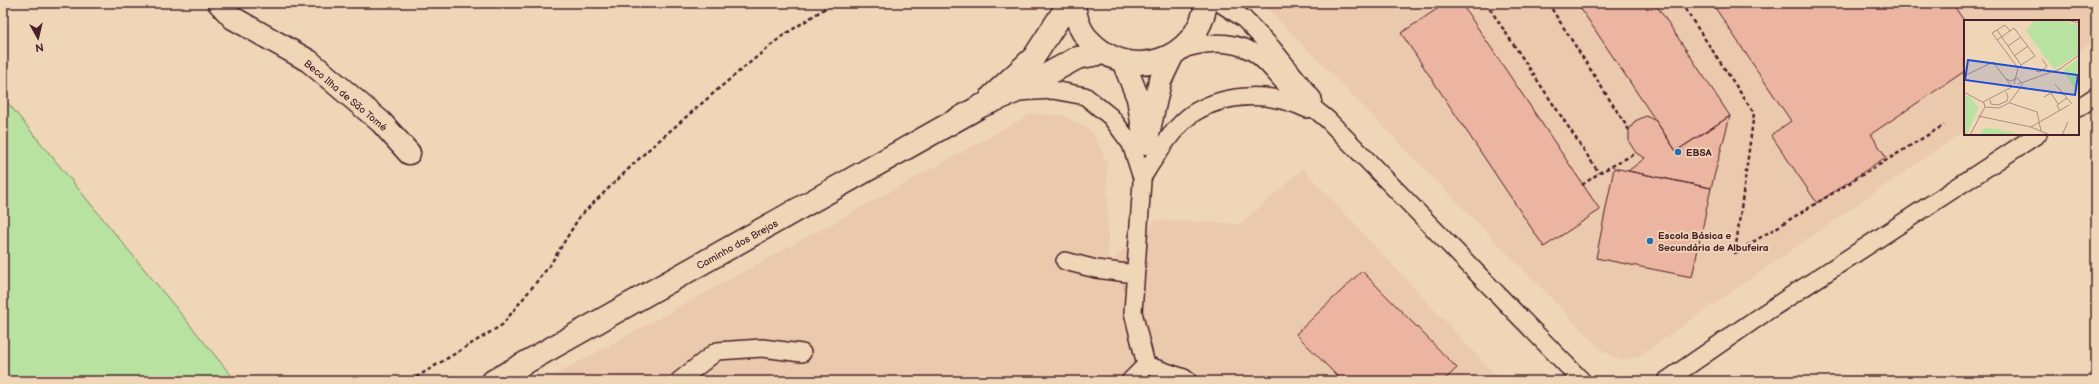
<svg xmlns="http://www.w3.org/2000/svg" width="2099" height="384" font-family="'Balsamiq Sans',sans-serif">
	<style>
		.built { fill: #ebc9ad }
		.green { fill: #b7e29f; stroke: #808065 }
		.building { fill: #ecb5a1; stroke: #4a1f2b }
		.lines { fill: none; stroke-linecap: round; stroke-linejoin: round }
		.service-casing { stroke: #4a1f2b; stroke-width: 20 }
		.minor-casing { stroke: #4a1f2b; stroke-width: 25 }
		.path { stroke: #4a1f2b; stroke-width: 2.5; stroke-dasharray: 4 3; stroke-linecap: butt }
		.service { stroke: #efd6b7; stroke-width: 17 }
		.minor { stroke: #efd6b7; stroke-width: 22 }
		.poi-dot { fill: #1f6fb2; stroke: #efd6b7; stroke-width: 1.5 }
		.labels { text-anchor: middle; stroke-width: 3.5; stroke-linejoin: round; paint-order: stroke }
		.street-label { font-size: 10px; fill: #4a1f2b; stroke: #efd6b7 }
		.poi-label { font-size: 10px; font-weight: bold; fill: #4a1f2b; stroke: #efd6b7; text-anchor: start }
		.inset-road { fill: none; stroke: #ad8d7f; stroke-width: 1 }
		.view { fill: #1d4ed8; fill-opacity: 0.15; stroke: #1d4ed8; stroke-width: 2 }
		.inset-edge { fill: none; stroke: #4a1f2b; stroke-width: 2 }
	</style>
	<rect width="100%" height="100%" fill="#efd6b7"/>
	<filter id="ink" filterUnits="userSpaceOnUse"><feTurbulence type="fractalNoise" baseFrequency=".025" numOctaves="2"/><feDisplacementMap in="SourceGraphic" scale="8" xChannelSelector="R" yChannelSelector="G"/><feConvolveMatrix kernelMatrix="1 2 1 2 8 2 1 2 1" color-interpolation-filters="sRGB"/></filter>
	<g filter="url(#ink)">
		<path class="built" d="M1268 3H2096V40L2078 52V21H1965V130L1639 356 1621 361 1603 351 1268 9Z
			M1031 114 1062 115 1092 131 1107 163 1108 264 1156 220 1241 224 1303 169 1501 381H544Z"/>
		<path class="green" d="M3 97 236 381H3Z"/>
		<path class="building" d="M1446 3H1461L1600 210 1544 247 1401 33Z
			M1577 3H1655L1730 116 1676 151Z
			M1712 3H1952L1965 22V71L1871 134 1886 157 1817 203 1771 135 1791 121Z
			M1646 116 1656 121 1676 151 1730 116 1711 188 1628 171 1645 158 1636 153 1629 142V130L1635 121Z
			M1614 168 1711 188 1692 277 1596 258Z
			M1362 271 1457 368 1443 381H1342L1296 334Z"/>
		<g class="lines">
			<defs>
				<path id="service" d="M1220 3 1243 18 1272 48 1313 99
					M1179 50C1203 43 1227 39 1251 51 1265 58 1276 75 1288 87 1301 99 1315 109 1328 120L1582 381
					M1017 92 1053 90 1085 96 1111 117 1131 144 1142 178
					M2078 108 2096 96
					M1143 167 1133 312 1146 365
					M1142 178C1154 158 1175 124 1195 112 1229 92 1273 92 1307 109
					M1065 261 1096 269 1135 274
					M1146 365 1184 378 1188 381
					M679 381 717 351 762 348 802 353
					M1130 381 1146 365
					M1666 381 1763 314 2038 134"/>
				<path id="minor" d="M219 3 233 18 309 61 381 122 409 153
					M1073 3C1076 16 1079 30 1088 39 1128 84 1198 62 1206 3
					M1123 61 1138 98 1144 135
					M992 96 1034 57 1069 3
					M1146 143 1160 81 1173 54
					M493 381 981 106 1015 92 1077 58 1104 53"/>
			</defs>
			<use href="#service" class="service-casing"/>
			<use href="#minor" class="minor-casing"/>
			<path class="path" d="M1486 3 1599 173
				M1548 3 1629 130
				M1681 3 1754 113 1735 253 1944 125
				M1582 185 1599 173 1636 153
				M410 381 502 325 550 265 580 216 648 150 730 79 781 37 833 3"/>
			<use href="#service" class="service"/>
			<use href="#minor" class="minor"/>
		</g>
	</g>
	<g class="poi-dot">
		<circle cx="1678" cy="152" r="4"/>
		<circle cx="1650" cy="241" r="4"/>
	</g>
	<g class="labels">
		<g class="street-label">
			<text transform="translate(346 95) rotate(40)" y="4">Beco Ilha de São Tomé</text>
			<text transform="translate(737 244) rotate(-29)" y="4">Caminho dos Brejos</text>
		</g>
		<g class="poi-label">
			<text x="1686" y="156">EBSA</text>
			<text x="1658" y="239">Escola Básica e<tspan x="1658" dy="12">Secundária de Albufeira</tspan></text>
		</g>
	</g>
	<g transform="translate(1964 20)">
		<rect width="115" height="115" fill="#efd6b7"/>
		<path d="M71 0H102L107 4H115V34L90 49 62 11ZM115 38V76L99 50ZM0 76H6L14 88 3 115H0ZM20 108 33 109 57 115H16Z" fill="#b7e29f"/>
		<path class="inset-road" d="M103 0 115 3M33 10 41 5 46 11 50 8 71 36 57 45M33 20 46 11M44 26 57 17M50 36 64 26M72 51 76 52 83 46 78 39M0 56 29 42 48 67M42 59 47 61 53 58 58 63M50 64 54 48 28 13 33 10 57 45 54 48M54 64 96 49 115 35M91 64 108 84M0 72 20 83 21 87M80 77 87 73 94 84M26 80 27 84 34 85 43 81 44 77 42 72M19 82 48 67M46 83 73 92 77 111M21 87 35 88 45 83 59 64M96 91 93 85 103 78M14 96 67 107 86 115M67 107 105 85M6 115 21 87M98 115 104 102"/>
		<path class="view" d="M4 40 114 55 111 75 1 60Z"/>
		<rect width="115" height="115" class="inset-edge"/>
	</g>
	<rect width="2099" height="384" fill="none" stroke="#efd6b7" stroke-width="16"/>
	<rect x="8" y="8" width="2083" height="368" fill="none" stroke="#4a1f2b" stroke-width="1.5" filter="url(#ink)"/>
	<g transform="translate(38 38) rotate(172)" stroke="#efd6b7" stroke-width="3" paint-order="stroke">
	<path d="M0-3L7 15L0 10L-7 15Z" fill="#4a1f2b"/>
	<text y="-6" font-size="11" font-weight="bold" text-anchor="middle" fill="#4a1f2b">N</text>
	</g>
</svg>
